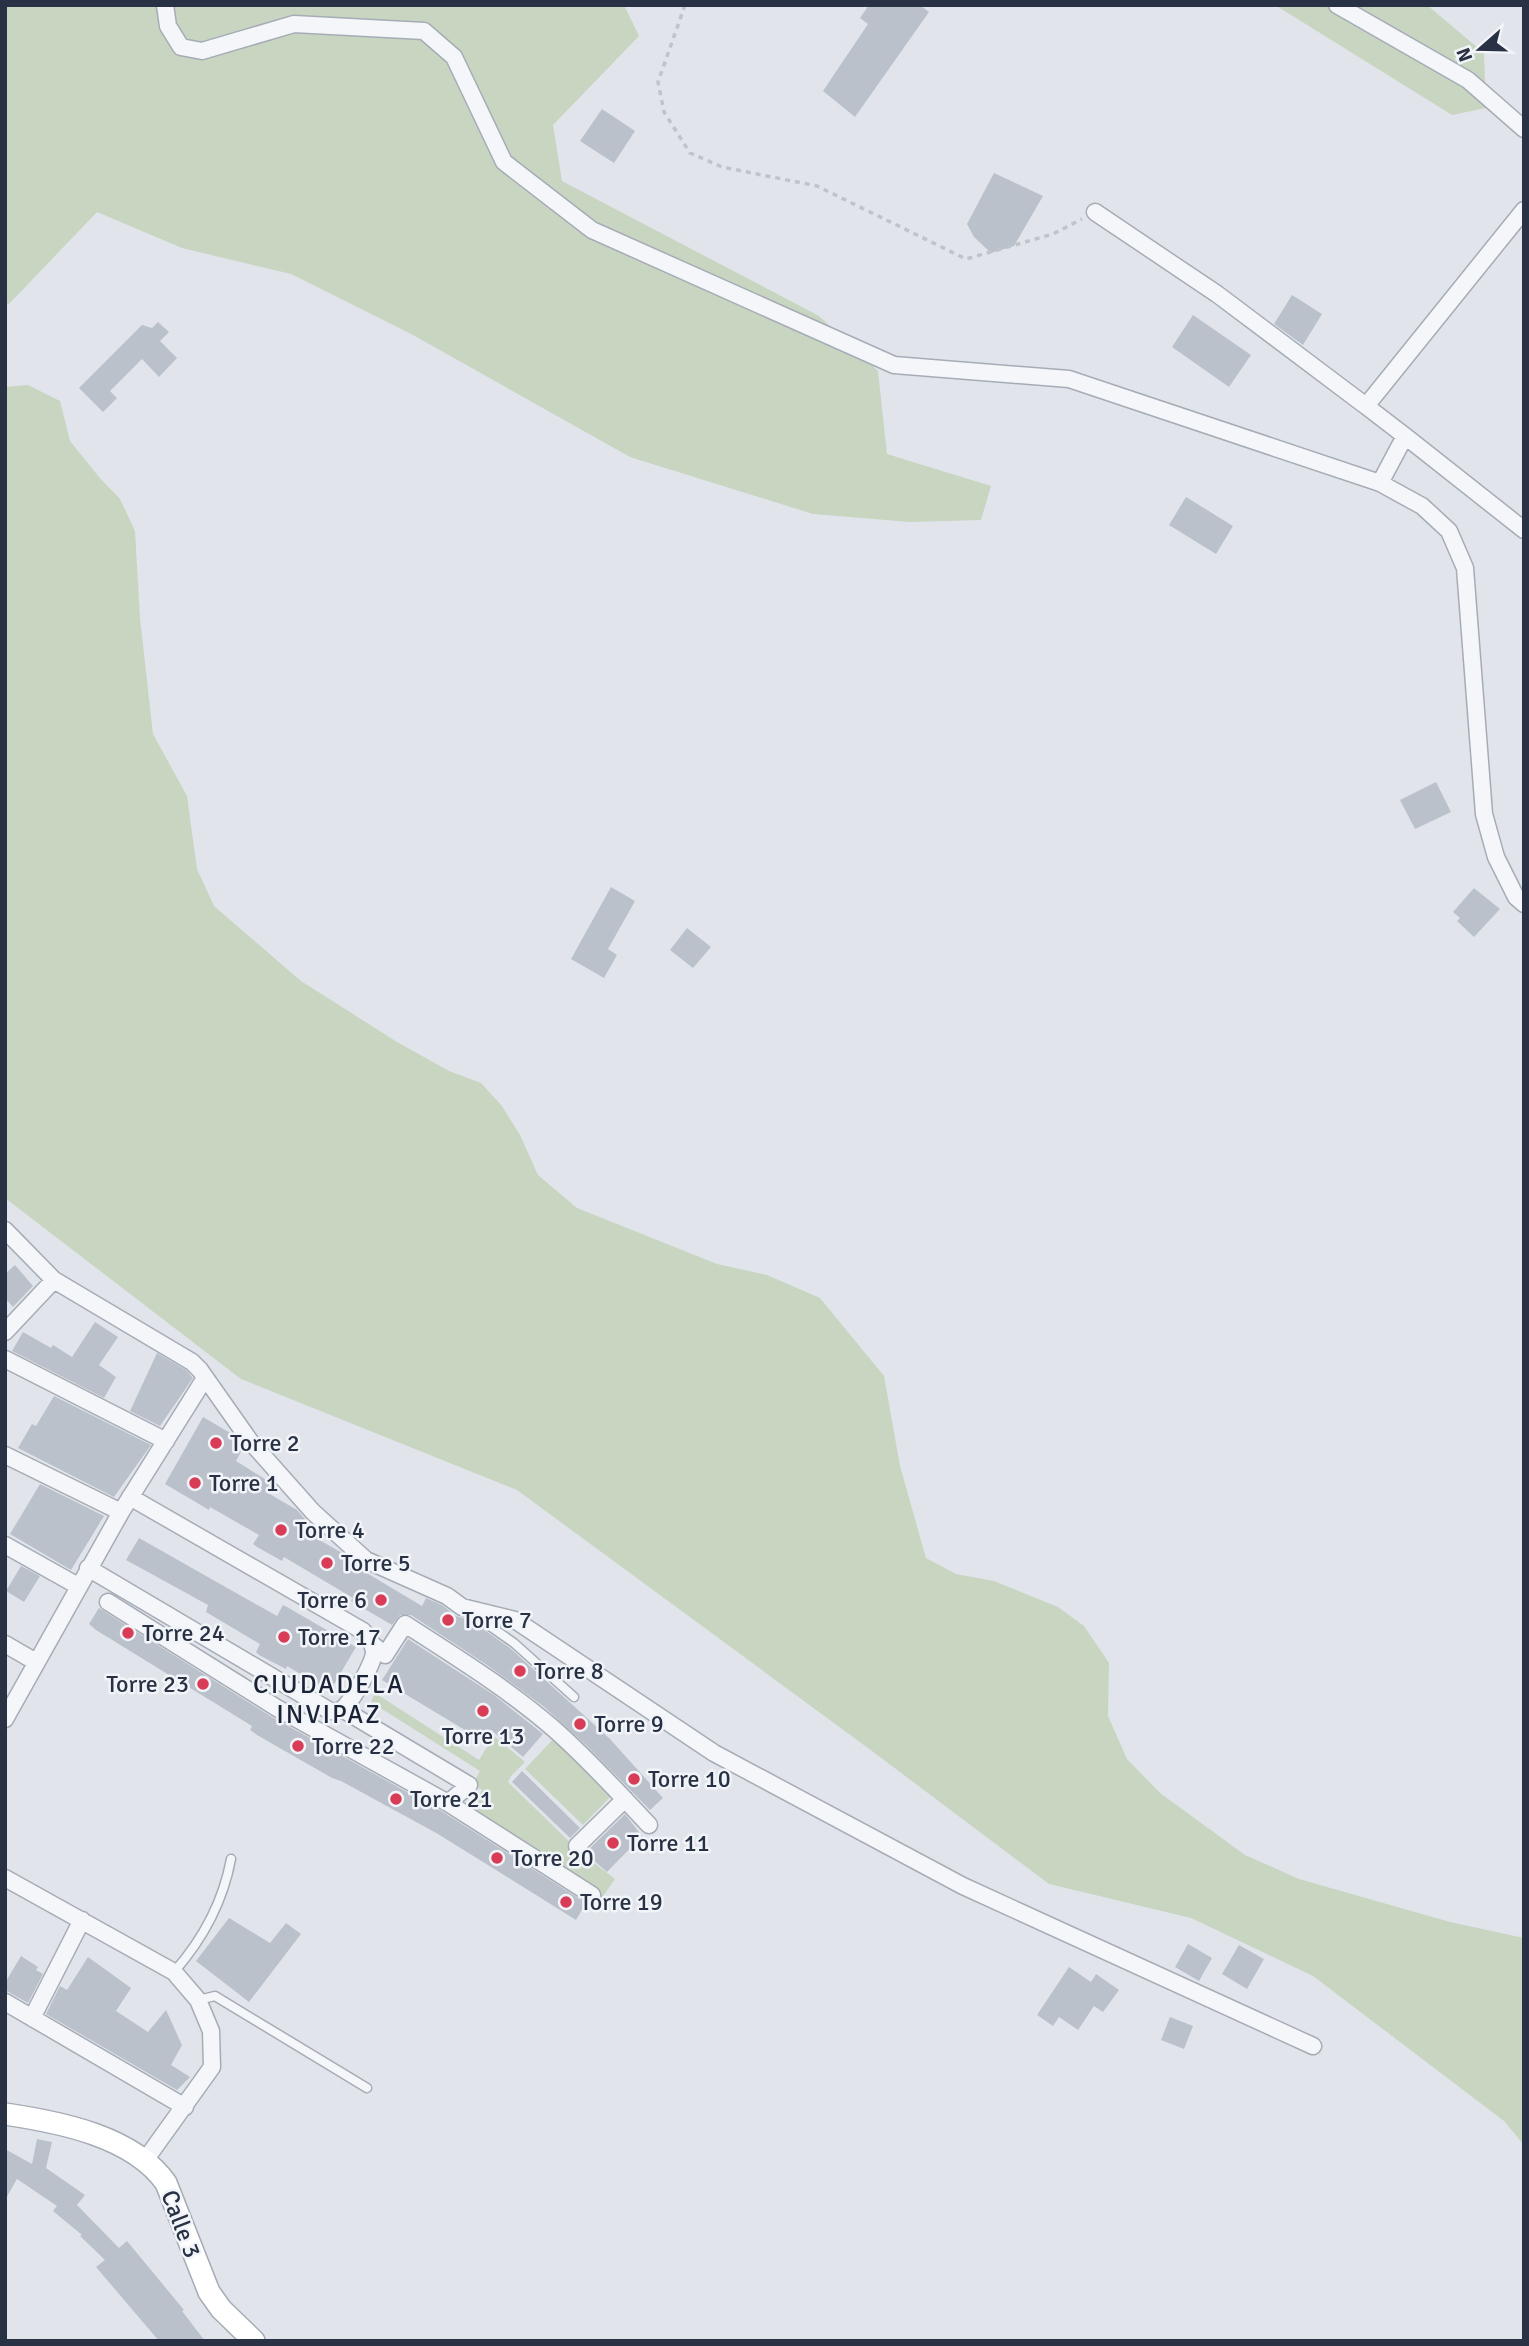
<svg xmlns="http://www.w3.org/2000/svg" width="1529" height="2346" font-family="Signika,sans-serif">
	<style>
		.green { fill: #c7d5c1 }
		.building { fill: #bac1cb }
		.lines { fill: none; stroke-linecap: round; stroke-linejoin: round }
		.lane-casing { stroke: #a6acb6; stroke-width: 11 }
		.street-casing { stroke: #a6acb6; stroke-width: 19 }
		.secondary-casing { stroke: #a6acb6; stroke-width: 24 }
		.path { stroke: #bfc3ca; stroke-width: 3.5; stroke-dasharray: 5 5; stroke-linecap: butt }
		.lane { stroke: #f4f6f9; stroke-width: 8 }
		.street { stroke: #f4f6f9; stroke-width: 16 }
		.secondary { stroke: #fff; stroke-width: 21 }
		.poi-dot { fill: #d93c56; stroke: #f1f4f8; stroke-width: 2.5 }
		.labels { text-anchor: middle; stroke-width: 5; stroke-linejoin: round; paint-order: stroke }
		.poi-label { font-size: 24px; fill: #283244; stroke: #f1f4f8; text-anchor: start }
		.street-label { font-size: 24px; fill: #283244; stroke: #f1f4f8 }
		.neighbourhood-label { font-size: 26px; letter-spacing: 2px; fill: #1a2335; stroke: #f1f4f8 }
	</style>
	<rect width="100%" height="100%" fill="#e1e5eb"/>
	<path class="green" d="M5 5H624L639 36 553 125 562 181 819 316 878 371 887 454 991 486 981 520 910 522 813 514 630 457 413 335 291 274 182 248 97 212 9 304 5 303Z
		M1275 5H1427L1484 53 1486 108 1452 115Z
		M28 385 60 401 70 441 99 477 120 499 135 531 140 618 153 734 187 796 197 869 214 906 301 981 397 1042 449 1071 481 1083 502 1106 520 1135 538 1175 577 1208 717 1264 767 1275 820 1298 884 1376 900 1466 926 1558 956 1574 994 1581 1058 1607 1084 1626 1109 1663 1108 1716 1127 1759 1160 1793 1245 1855 1299 1879 1450 1922 1524 1938V2145L1504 2121 1313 1976 1191 1918 1049 1884 872 1751 517 1490 241 1379 5 1198V387Z
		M375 1693 479 1760 494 1736 525 1762 511 1776 508 1782 580 1852 615 1879 602 1898 469 1813 472 1792 479 1795 482 1790 473 1784 480 1771 371 1702Z
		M557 1735 615 1792 583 1825 525 1769Z"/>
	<path class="building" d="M869 5H920L929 12 855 117 823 91 868 24 860 18Z
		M602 109 635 131 614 163 580 141Z
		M994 173 1043 196 1014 246 991 253 974 237 967 224Z
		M1292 295 1322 314 1303 345 1274 324Z
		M1193 315 1251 355 1229 387 1172 347Z
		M158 322 169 332 160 341 177 358 159 377 142 359 110 391 117 398 103 412 79 388 142 325 152 328Z
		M1186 497 1233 526 1216 554 1169 525Z
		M1436 782 1451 812 1415 829 1400 800Z
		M611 887 635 901 608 949 617 955 604 978 571 959Z
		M1474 888 1500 909 1474 937 1457 921 1460 918 1453 912Z
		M687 928 711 947 693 968 670 950Z
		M15 1265 33 1286 13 1307 5 1298V1274Z
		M95 1322 118 1337 99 1365 116 1377 104 1398 12 1351 23 1332 51 1348 53 1345 72 1357Z
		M157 1353 186 1370 193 1378 160 1426 130 1411Z
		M54 1396 151 1445 114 1497 18 1448 32 1424 36 1426Z
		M203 1417 232 1434 243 1448 236 1461 273 1484 268 1493 297 1510 305 1519 300 1529 344 1554 355 1566 422 1606 426 1598 442 1605 456 1616 470 1620 510 1648 610 1739 663 1798 650 1810 586 1745 543 1706 487 1665 411 1615H400L392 1625 351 1601 353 1598 284 1557 282 1561 257 1547 253 1544 259 1535 210 1507 209 1510 165 1484Z
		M40 1484 104 1516 71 1570 10 1534Z
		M139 1538 277 1616 283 1605 287 1607 356 1647 330 1691 287 1666 286 1669 259 1655 256 1652 260 1644 206 1612 208 1605 126 1560Z
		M21 1566 40 1576 24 1602 6 1591Z
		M99 1608 272 1717 443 1812 586 1903 576 1920 438 1834 341 1781 332 1778 257 1735 250 1730 252 1726 96 1630 89 1624Z
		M408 1639 494 1695 543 1734 523 1757 491 1730 483 1741 382 1680Z
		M522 1771 580 1828 570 1838 512 1782Z
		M625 1814 642 1836 607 1872 585 1853Z
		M229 1918 270 1943 286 1923 301 1934 249 2002 196 1961Z
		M1188 1944 1212 1958 1199 1981 1175 1967Z
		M1239 1945 1264 1959 1247 1989 1222 1974Z
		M21 1956 38 1967 36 1970 43 1974 28 2003 5 1990V1983Z
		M88 1957 131 1988 116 2011 148 2032 166 2010 182 2045 171 2065 190 2077 177 2090 46 2014 60 1986 67 1990Z
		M1069 1967 1091 1982 1096 1974 1119 1990 1103 2012 1094 2006 1078 2030 1059 2017 1053 2026 1037 2015Z
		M1170 2017 1193 2026 1184 2049 1161 2040Z
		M37 2139 52 2142 46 2168 85 2195 77 2205 119 2248 127 2241 184 2310 182 2311 205 2341H159L96 2267 105 2260 80 2236 82 2235 53 2211 57 2206 17 2179 5 2200V2149L32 2164Z"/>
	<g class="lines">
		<defs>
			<path id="lane" d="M474 1615 514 1643 574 1697
				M174 1972C203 1939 223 1902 231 1859
				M198 2000 215 1996 367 2088"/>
			<path id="street" d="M165 5 168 26 181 47 202 51 294 24 424 31 454 57 504 162 592 230 894 365 1069 379 1380 483 1422 506 1449 531 1465 568 1484 814 1496 857 1516 897 1524 904
				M1337 5 1468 80 1524 129
				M1095 212 1217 294 1366 406
				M1405 436 1524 530
				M1380 483 1405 436 1366 406 1524 210
				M5 1230 54 1280 192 1362 200 1370 250 1441 313 1512 366 1560 447 1596 462 1607 515 1620 714 1753 963 1886 1313 2046
				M5 1332 54 1280
				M5 1359 166 1441
				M5 1455 121 1512
				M5 1545 78 1586
				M88 1568 330 1711C334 1711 336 1712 341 1710 350 1705 375 1662 374 1651 373 1643 368 1637 363 1631L130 1497
				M108 1602 277 1708 448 1803 469 1785
				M5 1644 36 1662
				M372 1644 385 1655 405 1624C456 1657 508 1689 554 1729 588 1759 619 1793 649 1825
				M342 1709 469 1785
				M5 1719 121 1512 205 1378
				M448 1803 592 1895
				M577 1846 625 1799
				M5 1878 174 1972 198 2000 211 2031 212 2067 146 2159
				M5 2002 185 2107
				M32 2018 82 1920"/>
			<path id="secondary" d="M5 2114C59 2122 133 2136 166 2183L209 2292 221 2309 254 2341"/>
		</defs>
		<use href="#lane" class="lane-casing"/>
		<use href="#street" class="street-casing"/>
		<use href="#secondary" class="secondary-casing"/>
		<path class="path" d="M685 5 658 82 664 112 690 153 722 167 817 186 966 259 1053 234 1082 219"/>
		<use href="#lane" class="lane"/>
		<use href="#street" class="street"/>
		<use href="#secondary" class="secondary"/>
	</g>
	<g class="poi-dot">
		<circle cx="216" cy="1443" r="7"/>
		<circle cx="195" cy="1483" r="7"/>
		<circle cx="281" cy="1530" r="7"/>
		<circle cx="327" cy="1563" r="7"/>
		<circle cx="381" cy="1600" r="7"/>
		<circle cx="448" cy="1620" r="7"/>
		<circle cx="128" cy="1633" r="7"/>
		<circle cx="284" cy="1637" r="7"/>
		<circle cx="520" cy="1671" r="7"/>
		<circle cx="203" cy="1684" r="7"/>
		<circle cx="483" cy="1711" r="7"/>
		<circle cx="580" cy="1724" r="7"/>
		<circle cx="298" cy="1746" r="7"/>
		<circle cx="634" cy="1779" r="7"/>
		<circle cx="396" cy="1799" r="7"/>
		<circle cx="613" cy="1843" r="7"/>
		<circle cx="497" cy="1858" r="7"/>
		<circle cx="566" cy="1902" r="7"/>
	</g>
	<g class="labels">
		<g class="poi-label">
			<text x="230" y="1451">Torre 2</text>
			<text x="209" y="1491">Torre 1</text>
			<text x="295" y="1538">Torre 4</text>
			<text x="341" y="1571">Torre 5</text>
			<text x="367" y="1608" text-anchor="end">Torre 6</text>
			<text x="462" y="1628">Torre 7</text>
			<text x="142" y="1641">Torre 24</text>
			<text x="298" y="1645">Torre 17</text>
			<text x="534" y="1679">Torre 8</text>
			<text x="189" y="1692" text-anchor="end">Torre 23</text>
			<text x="594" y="1732">Torre 9</text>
			<text x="483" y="1744" text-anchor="middle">Torre 13</text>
			<text x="312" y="1754">Torre 22</text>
			<text x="648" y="1787">Torre 10</text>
			<text x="410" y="1807">Torre 21</text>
			<text x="627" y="1851">Torre 11</text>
			<text x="511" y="1866">Torre 20</text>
			<text x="580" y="1910">Torre 19</text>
		</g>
		<g class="street-label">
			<text transform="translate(181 2224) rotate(69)" y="8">Calle 3</text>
		</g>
		<g class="neighbourhood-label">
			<text x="329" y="1693">CIUDADELA<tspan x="329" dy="30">INVIPAZ</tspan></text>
		</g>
	</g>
	<rect width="1529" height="2346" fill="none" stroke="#283244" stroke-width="14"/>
	<g transform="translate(1480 49) rotate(250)" stroke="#f1f4f8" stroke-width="5" paint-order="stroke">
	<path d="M0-5L12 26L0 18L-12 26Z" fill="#283244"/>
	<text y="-10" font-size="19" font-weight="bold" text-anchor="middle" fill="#283244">N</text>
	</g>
</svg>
